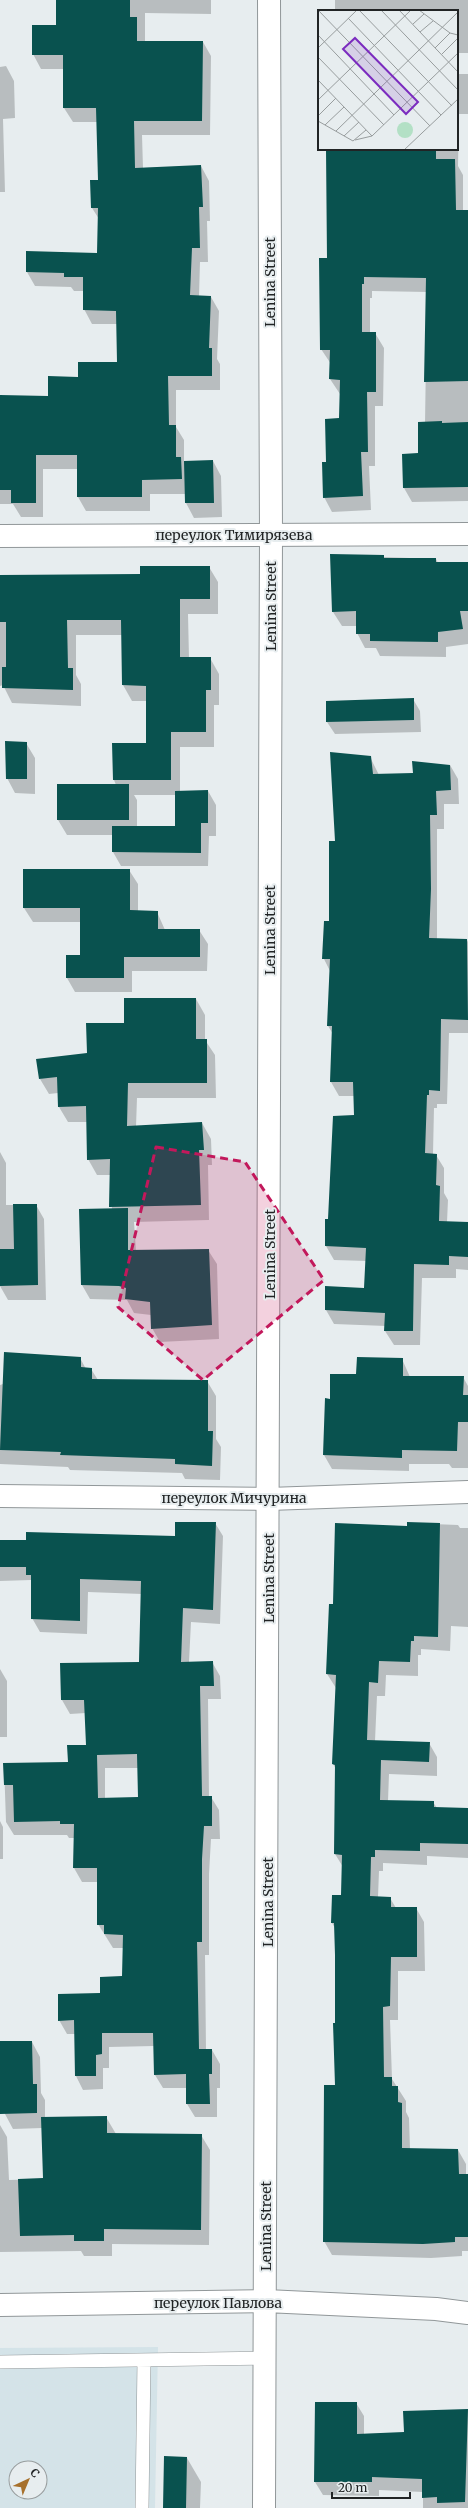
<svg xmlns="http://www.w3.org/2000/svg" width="468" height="2508" font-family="Merriweather,serif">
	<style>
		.built { fill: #d4e3e8; fill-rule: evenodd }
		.shadow { fill: #0003; fill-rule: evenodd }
		.building { fill: #09524f; fill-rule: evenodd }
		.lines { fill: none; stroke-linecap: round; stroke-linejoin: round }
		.lane-casing { stroke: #919799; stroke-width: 14 }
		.street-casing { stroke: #919799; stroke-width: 24 }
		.secondary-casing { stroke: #919799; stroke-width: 24 }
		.lane { stroke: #fff; stroke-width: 13 }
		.street { stroke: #fff; stroke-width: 22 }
		.secondary { stroke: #fff; stroke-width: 22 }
		.marked { fill: #c2185b; fill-opacity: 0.2; stroke: #c2185b; stroke-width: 3; stroke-dasharray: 8 5; stroke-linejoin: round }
		.labels { text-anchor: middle; stroke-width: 4; stroke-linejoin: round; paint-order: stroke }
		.street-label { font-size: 14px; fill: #212425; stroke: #e7edef }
		.inset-road { fill: none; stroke: #989d9e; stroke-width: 1 }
		.view { fill: #7b2cbf; fill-opacity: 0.15; stroke: #7b2cbf; stroke-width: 2 }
		.inset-edge { fill: none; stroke: #212425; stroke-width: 2 }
	</style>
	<rect width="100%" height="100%" fill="#e7edef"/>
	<path class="built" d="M158 2347 155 2508H0V2348ZM16 2468H40V2492H16Z"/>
	<path class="shadow" d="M57 0H211V14L145 13V42H203L211 56 210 135H142L143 168 201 166 209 181 210 221H207L208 262H200L199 296 211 297 219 311 217 359 220 364V390H176V427L184 440V462L213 461 221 476 222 517 194 518 186 503V494H150V511H86L78 497V469H43V517H21L13 504H0V396L49 397 79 378 118 363 117 324H92L84 309V291H74L71 287 35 286 27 272 98 254 99 219 92 208 99 181 98 122H73L64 108V69H41L33 54 57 26Z
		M335 0H468V53H457V11H335Z
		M6 66 14 81 15 118 3 119 5 192H0V67Z
		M457 74H468V114H459L458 166 463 175V211H468V501L412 502 404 488 419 454 425 423 427 292 372 291V298H370V333H375L384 348 383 406H375V466H369L371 510 332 512 324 497 327 463 340 419V394L330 379 331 364 321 349 328 259 327 149H457Z
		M331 555 436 559 438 563 468 564V644L446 647V657L380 656 376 648H365L357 633V626H342L333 612Z
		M209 567 218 582V614H188L189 658H210L219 674V705H214V747H180V792L208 791 216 805V836H209L208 866H121L113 852V835H67L58 820V785H116L114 780 147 744V701H132L123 685 122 635H76V675L81 684V706L12 703 3 685 0 686V575H141ZM134 795H176V827H137V800Z
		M413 699 420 711 421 732 335 734 327 722Z
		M26 743 35 758V794L15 793 7 778Z
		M370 757 379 775 414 774 450 765 458 779 459 804H444V829H437V939L467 940 468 942V1033H449L447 1104H437V1108H434L433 1154 436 1155 444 1168V1193L448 1200 447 1222 468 1223V1270L456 1269V1278H422L420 1345H394L385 1331 386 1326 334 1324 326 1310V1287L365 1289 367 1261 334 1260 326 1246V1220H329L355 1116V1096H339L331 1082 333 1034 328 1026 330 971 324 959 330 922 336 842Z
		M129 870 138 884V911L157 912 165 930H199L208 944 207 971H132V992H75L67 978 81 956V922H33L24 908Z
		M196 999 205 1015V1040L215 1055 216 1098H137L136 1127 202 1123 211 1139 212 1165H208L209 1220 134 1222 136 1251 208 1250 217 1264 219 1339 160 1342 152 1328 151 1315 134 1313 127 1300 90 1299 82 1285 80 1210H112L110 1175H97L88 1159V1122H68L59 1107 58 1093 49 1094 40 1079 88 1053 125 1024Z
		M0 1152 6 1163V1205H36L44 1219 46 1300H8L0 1286Z
		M80 1358 86 1369H91L98 1380 207 1381 216 1396V1439L221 1447 220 1480 185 1479 182 1473 70 1470 68 1467 0 1464V1385Z
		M402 1359 410 1377H463L468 1386V1468H452L449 1464H409V1471L332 1469 324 1455 331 1400 357 1376Z
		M215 1523 223 1536 220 1624 191 1622 189 1662H212L220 1676 221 1699H208L209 1797H211L219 1810 220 1839H211L209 1874V1955H205L206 2050H212L220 2064V2088H217V2117H195L187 2104V2088H163L155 2075 154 2046 109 2047V2068H103V2089L83 2090 76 2076 75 2034H67L59 2020 101 1994 123 1977V1948H113L98 1924V1882H82L74 1868 75 1838H69L67 1835H14L6 1822 4 1764 69 1763 87 1746 86 1713 70 1714 62 1700 139 1663 142 1594 88 1592 87 1634 40 1632 32 1618 31 1580 0 1581V1541L176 1537ZM105 1768H138L139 1798H105Z
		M408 1523 458 1525 460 1528H468V1627L451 1626 450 1651 421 1649V1655H418V1676L386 1675 385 1696H377L375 1741 429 1743 437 1757V1776L389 1774 388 1801 433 1802 437 1808 468 1809V1858L427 1856V1865L383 1863V1871H379L378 1897 390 1898 396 1908H416L424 1922 425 1971H398V2020H390L392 2079 406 2101V2112L409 2118 410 2149 458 2150 466 2164V2175H468V2251H462V2256L431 2258 332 2255 324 2241 336 2086 335 1928 332 1923 333 1896H342L343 1867 335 1854 336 1769 333 1764 336 1688 327 1674 330 1605H334L408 1527Z
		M0 1669 7 1681V1737H0Z
		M0 1821 3 1827V1859H0Z
		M0 2042H32L40 2057 41 2093 45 2100V2118L106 2117 116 2134 201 2135 210 2150 209 2245 112 2244V2256H84L81 2251 0 2252V2125L7 2137 9 2180 44 2179 42 2128 13 2129 5 2114 0 2075Z
		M356 2403 364 2416V2434L405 2433 404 2412 468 2410V2508H423V2492L379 2490V2496L323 2495 315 2482Z
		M187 2458 201 2482 200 2508H164Z"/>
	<path class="building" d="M56 0H130V17H137V41H203L202 121H134L135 168 201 165 203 207H199L200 248H192L190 295 211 296 209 348H212V376H168L169 425H176V457H181L182 479 142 480V497H77V455H36V503H11V490H0V395L48 396V376L78 377V362H117L116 311 83 310V277H64V273L26 272V251L97 253 98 208H91L90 180H98L96 108H63V55H32V25H56Z
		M326 149H436V159H455L456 210H468V381L424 382 426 278 364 277V284H362V332H376V392H367L368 452H361L363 496 323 498 322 462H326L325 419 339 418 340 380 329 379 330 350H320L319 258H327Z
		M442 421V423L468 422V487L403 488 402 454 418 453V422Z
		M213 460 214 503H185L184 461Z
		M330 554 384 555V558H436V562H468V611H460L463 629 438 632V642L370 641V634H356V611L332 612Z
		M140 566H210V599H180V657H211V690H206V732H171V780H113L112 743H146V686L122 685 121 620H67L68 668H73V690L2 688V667H6V622H0V575L140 574Z
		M414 698V720L326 722V701Z
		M5 741 27 742V779H6Z
		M330 752 371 756 373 774 413 773 412 761 450 765 451 790 436 791 437 815H430L431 889 429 938 467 939 468 1020 441 1019 440 1091 429 1090V1095H427L425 1153 437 1154 436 1185 440 1186 439 1221 468 1222V1257L449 1256V1265L414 1264 413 1331H384L385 1313 325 1310V1286L364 1288 366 1248 325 1246V1219H328L333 1116 354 1115 353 1082H330L332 1026H327L330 959H322L324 921H329V841H335Z
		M57 784H129V820H57Z
		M208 790V823H201V853L112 852V826H175V791Z
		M23 869H130V910L158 911V929H200V957H124V978H66V955H80V908H23Z
		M124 998H196V1039H207V1083H128L127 1126 202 1122 204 1150H199L201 1205 109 1207 110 1159 87 1160 86 1106 58 1107 57 1077 39 1079 36 1059 87 1053 86 1023H124Z
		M13 1204H37L38 1285 0 1286V1249H14Z
		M128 1208V1250L209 1249 212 1325 151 1329 150 1302 125 1299 126 1288 119 1286 81 1285 79 1209Z
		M4 1352 81 1357V1367L92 1368V1379L208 1380V1431H213L212 1466 175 1464V1459L60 1455 61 1452 0 1450Z
		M357 1357 403 1358V1376H464L463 1395H468V1422H458L457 1451 402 1450V1458L323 1455 325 1398 330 1399V1374H356Z
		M175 1522H216L213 1610 183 1608 181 1662 213 1661 214 1686H200L202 1796H212V1826H204L202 1859V1942H197L199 2049H212V2074H209L210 2104H186V2074L154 2075 153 2033H102V2054L96 2055V2076H75L74 2020 58 2021V1994L100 1993V1977L122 1976 123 1935 104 1934V1925H97V1868H73L74 1824H60V1821L14 1822 13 1785H4L3 1763 68 1762 67 1745H86L84 1700H61L60 1663 139 1662 141 1581 80 1579V1621L31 1619V1575H26V1567H0V1540H26V1532L175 1536ZM137 1754 138 1797 98 1798 97 1755Z
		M407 1522 440 1523 438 1637 414 1636V1641H411L410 1662 379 1661 378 1683 369 1682 367 1740 430 1742 429 1762 381 1760 380 1800 434 1801V1807L468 1808V1844L420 1843V1851L375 1850V1857H371L370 1896 391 1897V1907H417V1957H391L390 2006 383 2007 384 2077H392V2086H398V2102L402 2103V2148L458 2149 459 2174H468V2237H455V2242L423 2244 323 2242 324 2085H335L333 2023H335V1955L334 1923H331L332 1895H341L342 1855 334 1854 335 1765 332 1764 336 1675 326 1674 329 1604H333L335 1523 407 1526Z
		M0 2041H32L33 2084H37V2113L0 2114Z
		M107 2116V2133L202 2134 201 2230 104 2229V2241H74V2235L20 2236 18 2179 43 2178 41 2117Z
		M315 2402H357V2434L404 2432 403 2411 468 2409 465 2502 437 2503V2497L422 2498V2479L372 2477V2482H314Z
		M164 2456 187 2457 186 2508H163Z"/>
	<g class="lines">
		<defs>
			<path id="lane" d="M0 2362 266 2358
				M142 2508 144 2360"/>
			<path id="street" d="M0 536 468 534
				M0 1496 269 1499 468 1492
				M0 2305 266 2301"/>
			<path id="secondary" d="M266 2301 436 2309 468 2313
				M264 2508 271 535 269 0"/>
		</defs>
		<use href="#lane" class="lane-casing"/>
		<use href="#street" class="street-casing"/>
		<use href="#secondary" class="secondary-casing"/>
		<use href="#lane" class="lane"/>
		<use href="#street" class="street"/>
		<use href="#secondary" class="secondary"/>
	</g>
	<path class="marked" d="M156 1147 245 1162 324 1280 203 1380 118 1307Z"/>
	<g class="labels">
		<g class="street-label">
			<text transform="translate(270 282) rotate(-90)" y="5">Lenina Street</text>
			<text x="234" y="540">переулок Тимирязева</text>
			<text transform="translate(271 606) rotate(-90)" y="5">Lenina Street</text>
			<text transform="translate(270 930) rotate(-90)" y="5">Lenina Street</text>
			<text transform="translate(270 1254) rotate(-90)" y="5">Lenina Street</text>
			<text x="234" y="1503">переулок Мичурина</text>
			<text transform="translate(269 1578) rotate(-90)" y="5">Lenina Street</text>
			<text transform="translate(268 1902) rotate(-90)" y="5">Lenina Street</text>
			<text transform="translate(266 2226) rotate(-90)" y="5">Lenina Street</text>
			<text x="218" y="2308">переулок Павлова</text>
		</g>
	</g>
	<g transform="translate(318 10)">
		<rect width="140" height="140" fill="#e7edef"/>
		<path d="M79 120a8 8 0 1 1 16 0a8 8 0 1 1-16 0Z" fill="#b3e0c5"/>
		<path class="inset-road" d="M0 0 112 116M41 0 134 96M63 0 140 80M81 0 140 62M101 0 132 23 140 25M30 8 123 105M95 14 106 4M102 22 115 11M0 25 76 105M0 38 39 0M117 38 132 23M124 44 140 28M0 47 66 115M0 70 54 126M0 90 93 0M0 106 18 88M0 111 35 131 48 120M7 115 26 97M18 121 140 2M26 126 41 112M37 130 54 126 140 43M86 140 140 89"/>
		<path class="view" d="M37 28 100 92 88 104 25 39Z"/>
		<rect width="140" height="140" class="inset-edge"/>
	</g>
	<g transform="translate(28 2480) rotate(44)"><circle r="19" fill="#e7edef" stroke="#989d9e"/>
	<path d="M0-3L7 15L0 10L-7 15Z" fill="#a7702c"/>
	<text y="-6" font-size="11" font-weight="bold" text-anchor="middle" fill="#212425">С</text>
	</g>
	<path d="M332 2492v6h78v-6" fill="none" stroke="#212425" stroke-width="2"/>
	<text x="338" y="2492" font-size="12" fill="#212425" stroke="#e7edef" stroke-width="3" paint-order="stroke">20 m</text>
</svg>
